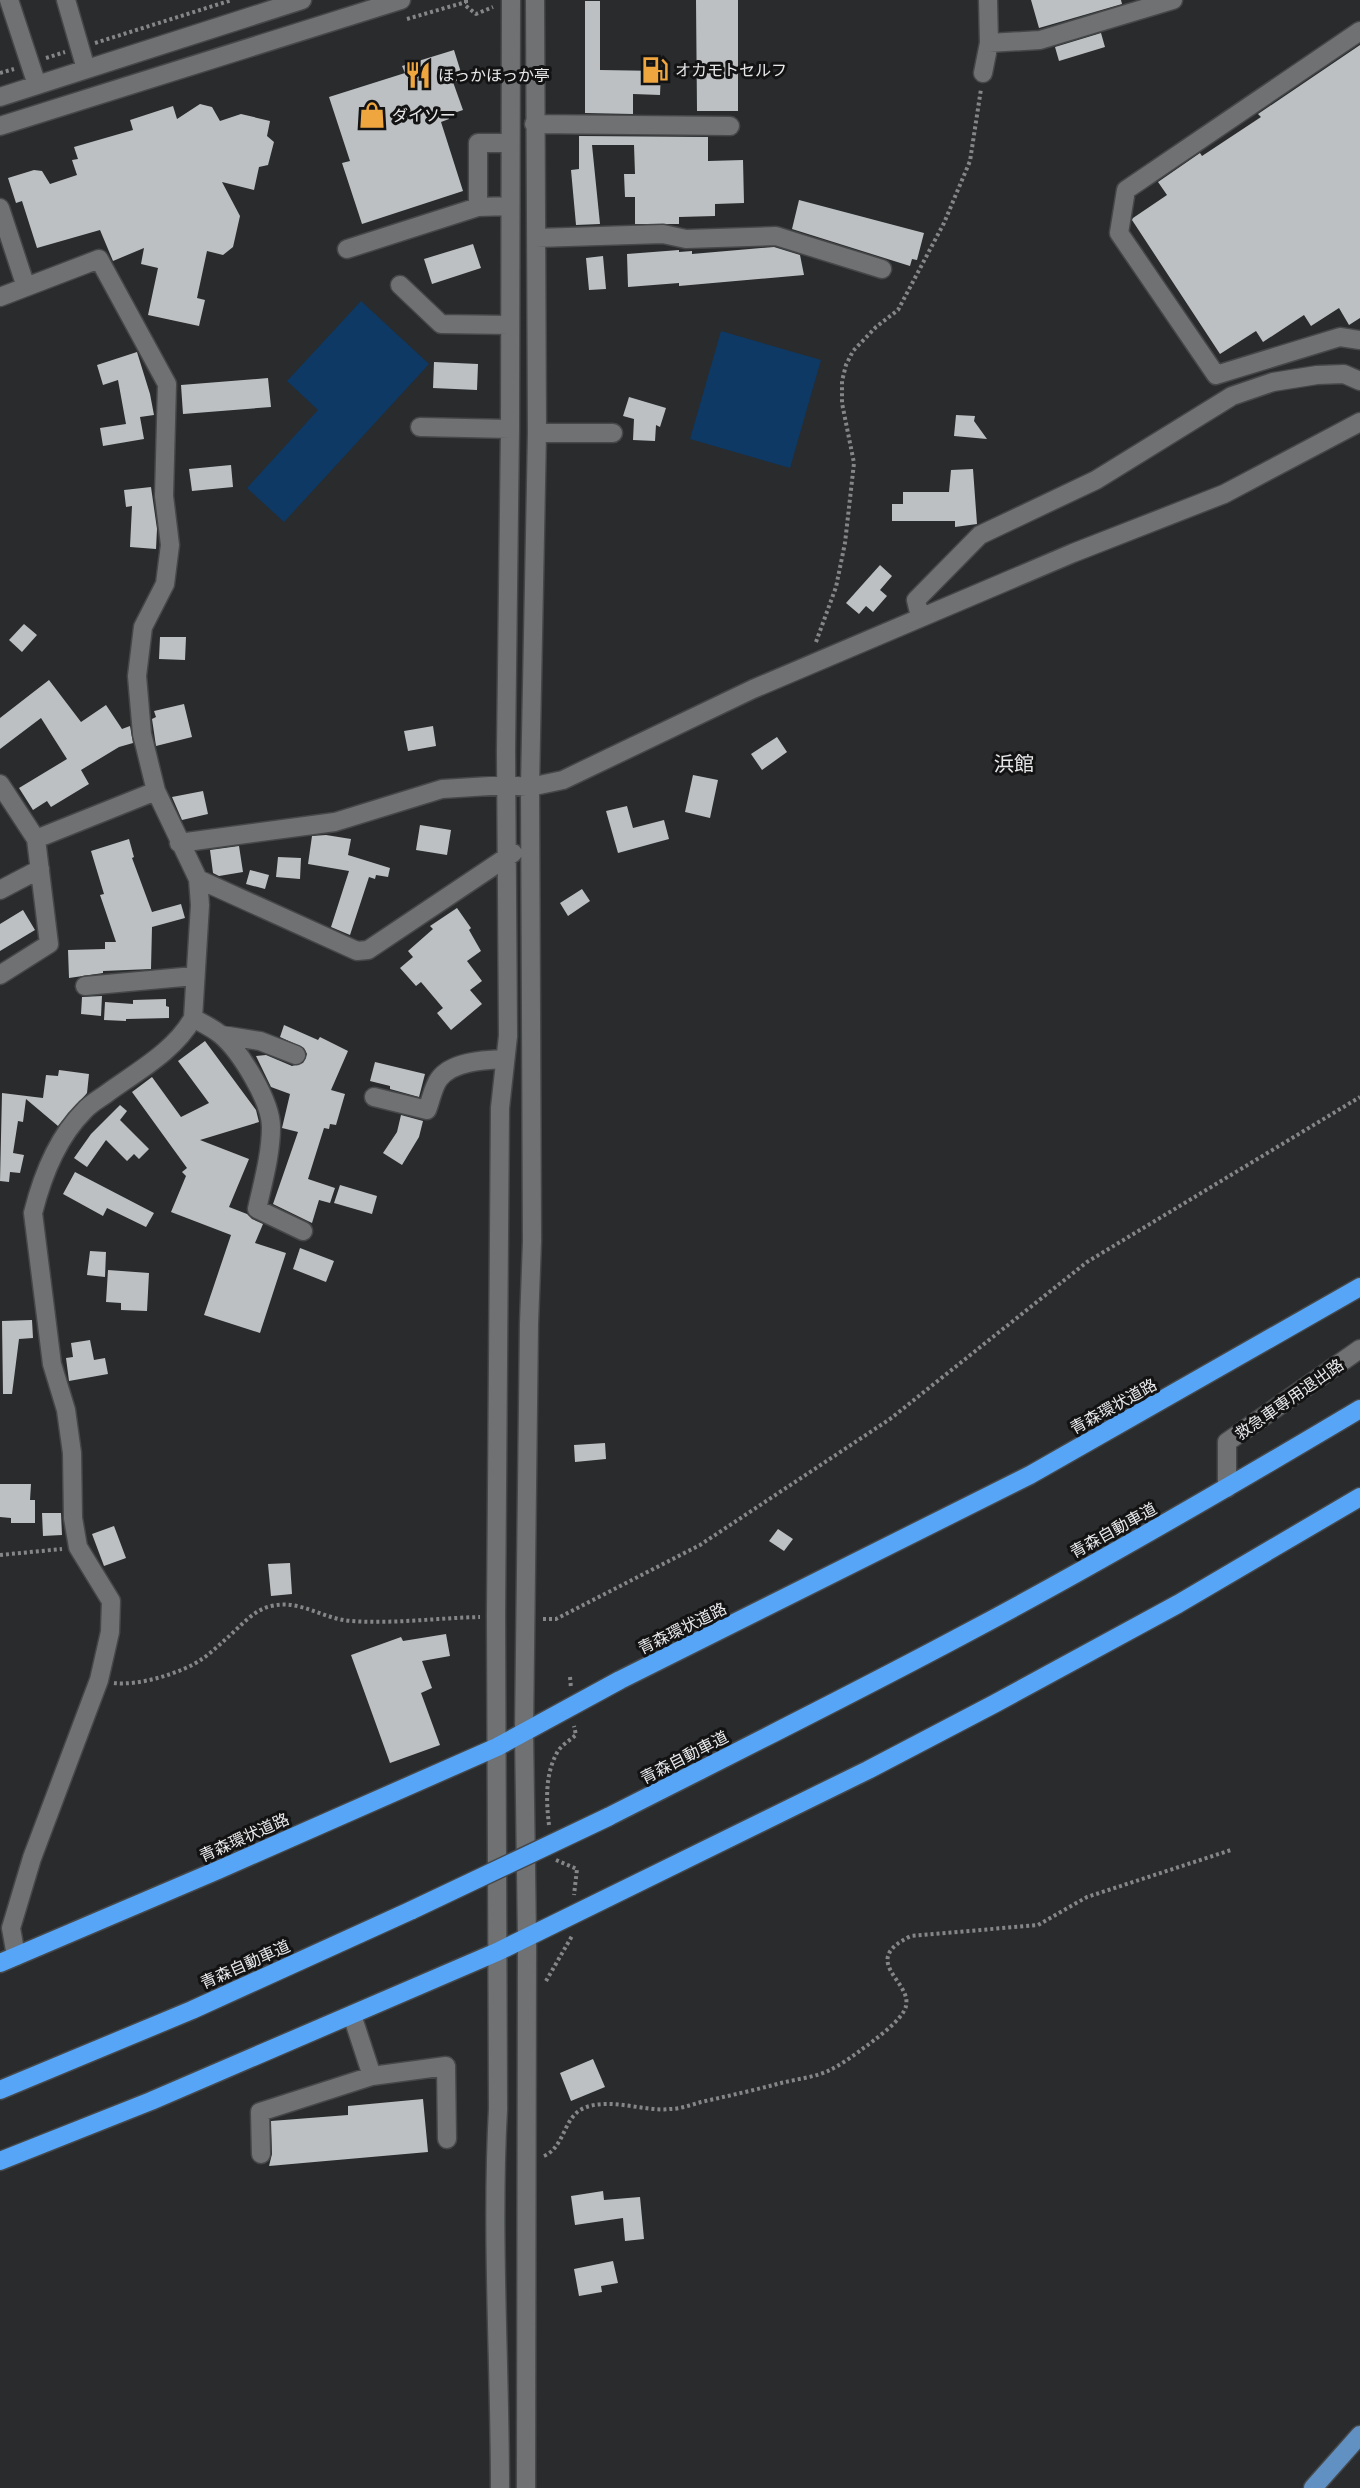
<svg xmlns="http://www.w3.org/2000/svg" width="1360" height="2488" font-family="Poppins,'Noto Sans JP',sans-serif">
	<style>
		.green { fill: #0d3964 }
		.building { fill: #bdc0c2 }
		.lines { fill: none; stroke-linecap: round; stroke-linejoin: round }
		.minor-casing { stroke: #454748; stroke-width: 21 }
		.major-casing { stroke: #454748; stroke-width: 21 }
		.highway-casing { stroke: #454748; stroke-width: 21 }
		.path { stroke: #848688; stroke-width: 4; stroke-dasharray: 3 3; stroke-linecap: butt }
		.minor { stroke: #6f7173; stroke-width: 18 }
		.major { stroke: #6190c2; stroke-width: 18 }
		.highway { stroke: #57a5f7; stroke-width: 18 }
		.highway-bridge-casing { stroke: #454748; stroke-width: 21; stroke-linecap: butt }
		.highway-bridge { stroke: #57a5f7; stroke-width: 18 }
		.labels { text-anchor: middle; stroke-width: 6; stroke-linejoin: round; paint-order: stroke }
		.poi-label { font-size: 16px; fill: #e7e8ea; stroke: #131314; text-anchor: start }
		.street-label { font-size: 16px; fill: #e7e8ea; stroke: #131314 }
		.quarter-label { font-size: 20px; fill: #e7e8ea; stroke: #131314 }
	</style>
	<rect width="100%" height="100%" fill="#292b2d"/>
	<path class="green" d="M361 301 429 364 284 522 247 488 318 410 287 381Z
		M721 331 821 360 790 468 690 439Z"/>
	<path class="building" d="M696 0H738V111H697Z
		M1031 0H1121L1122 4 1039 28Z
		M585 1H600V70L661 71 660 95 633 94V114L585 113Z
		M1101 33 1105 47 1059 61 1055 47Z
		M1360 45V318L1349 325 1339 308 1311 326 1304 315 1263 342 1256 331 1220 354 1132 220 1133 218 1167 195 1158 182 1200 153 1202 156 1261 117 1258 114Z
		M454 50 463 79 453 82 463 110 448 115 449 119 441 122 463 191 362 224 342 163 350 161 329 97 405 73 402 66Z
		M200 104 212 107 220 121 241 114 270 121 267 136 274 142 268 165 259 167 254 190 222 182 240 216 233 247 223 255 207 251 197 298 205 300 199 326 148 315 158 268 141 264 144 248 113 261 100 230 37 248 22 201 16 203 8 178 34 170 42 171 50 184 77 175 72 160 78 159 74 147 133 130 130 120 173 106 177 119Z
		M579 136 708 137V161L743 160 744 203 715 204V216L679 217V224H635V197H625L624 174H635L634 145H592L600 224 576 225 571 170 579 169Z
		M799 200 924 233 917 260 912 259 910 266 792 229Z
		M473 244 481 268 432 284 424 259Z
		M774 247 800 255 804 275 679 286V283L628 287 627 254 679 250V252L692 251V254Z
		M603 256 606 289 589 290 586 258Z
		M137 352 150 394 154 415 140 417 144 439 103 446 100 428 126 424 118 380 103 385 97 365Z
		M434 362 478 364 477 390 433 388Z
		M268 378 271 407 183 414 181 385Z
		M629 397 666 408 660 427 656 425 655 441 633 440 634 419 623 416Z
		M956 415 975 416 974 421 987 439 954 436Z
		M231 465 233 487 192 491 189 469Z
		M973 469 977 524 955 527V521H892V504H903V492H949L951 470Z
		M151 487 157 529 156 549 130 547 132 506 126 507 124 490Z
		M880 565 892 576 880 590 887 596 873 612 866 606 859 614 846 603Z
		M24 624 37 635 22 652 9 640Z
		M160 637H186L185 660 159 659Z
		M49 680 81 722 106 705 122 729 130 726 133 743 119 747 81 770 89 784 51 807 47 801 33 810 19 788 67 759 41 718 0 749V718Z
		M184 704 192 737 156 746 152 719 156 717 154 711Z
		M433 726 436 746 408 751 404 731Z
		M777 737 787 752 762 770 751 754Z
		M693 775 718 780 710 818 685 812Z
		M203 791 208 814 182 820 172 797Z
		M627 806 633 828 664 820 669 839 618 853 606 811Z
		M420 825 451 830 447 855 416 850Z
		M326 835 351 839 348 855 390 868 388 877 376 875 375 879 369 877 350 935 331 927 349 871 308 864 312 836Z
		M129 839 134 857 132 858 152 912 181 904 185 918 152 927 151 969 103 971V973L69 978 68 950 105 949V942H116L100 895 104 894 91 851Z
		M239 846 243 872 219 876 213 873 210 850Z
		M278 857 301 858 300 879 276 877Z
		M250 870 269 875 265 889 246 884Z
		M582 889 590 901 568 916 560 903Z
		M457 908 471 928 469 930 481 951 467 961 482 981 470 990 482 1004 451 1030 437 1013 443 1008 421 982 416 986 400 968 413 957 408 951 433 929 430 926Z
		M23 910 35 930 0 951V924Z
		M102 996 101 1016 81 1014 82 997Z
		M166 999V1006L169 1007V1018L126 1019V1021L104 1020 105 1002 133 1004V1000Z
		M284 1025 318 1040 320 1037 348 1051 331 1090 345 1094 336 1125 330 1124 329 1129 324 1128 308 1179 335 1188 330 1203 319 1200 312 1223 273 1204 298 1132 282 1128 290 1094 271 1087 256 1056 266 1055 292 1066 303 1063 307 1054 304 1048 280 1037Z
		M205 1041 256 1110 259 1122 200 1140 249 1159 229 1207 247 1214 252 1219 263 1224 255 1243 286 1253 260 1333 204 1315 231 1235 171 1212 186 1176 182 1172 187 1168 132 1092 152 1077 181 1117 209 1103 178 1061Z
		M375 1062 425 1074 419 1097 390 1089V1086L370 1081Z
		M59 1070 89 1074 87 1093 58 1126 26 1099 23 1122 18 1121 13 1153 24 1155 20 1173 10 1172 9 1182 0 1181 2 1093 43 1098 46 1075 58 1076Z
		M120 1105 127 1111 120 1120 149 1149 139 1159 134 1154 127 1161 106 1140 87 1167 74 1158 91 1134Z
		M401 1115 423 1121 419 1137 402 1165 383 1153 397 1132Z
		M75 1172 154 1213 146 1227 107 1208 103 1216 63 1194Z
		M340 1185 377 1196 372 1214 334 1203Z
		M300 1248 334 1261 326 1282 293 1269Z
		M90 1251 106 1252 105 1277 87 1275Z
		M108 1270 149 1273 147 1311 121 1310V1303L106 1302Z
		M32 1320 33 1338 19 1339 12 1394H3L2 1321Z
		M90 1340 94 1360 105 1358 108 1374 69 1381 66 1358 73 1357 71 1343Z
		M605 1443 606 1459 575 1462 574 1445Z
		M0 1484H31L30 1500H35V1523H11V1518L0 1517Z
		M42 1513H61L62 1535 43 1536Z
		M114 1526 126 1558 104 1566 92 1534Z
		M778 1529 793 1539 784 1551 769 1541Z
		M290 1563 292 1594 271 1596 268 1564Z
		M446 1634 450 1656 422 1661 432 1688 421 1693 440 1745 390 1763 351 1655 401 1637 403 1641Z
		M593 2059 605 2087 571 2101 560 2073Z
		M423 2099 428 2152 269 2166 272 2154 271 2121 348 2115V2106Z
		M603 2191 604 2200 640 2197 644 2239 625 2241 623 2218 575 2225 571 2196Z
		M613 2261 618 2283 601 2286 602 2292 579 2296 574 2269Z"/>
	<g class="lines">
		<defs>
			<path id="minor" d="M9 0 37 85
				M66 0 86 69
				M1360 31 1126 190 1119 233 1216 375 1340 337 1360 340
				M989 43 1040 40 1173 0
				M983 73 989 43 988 0
				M0 97 302 0
				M534 124 730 126
				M0 126 401 0
				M478 207V143H510
				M0 208 26 287
				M536 238 663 234 686 239 776 236 882 269
				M347 249 478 207 510 206
				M400 285 441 324 510 325
				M0 297 99 259 167 384 164 496 170 545 165 584 143 627 137 676 142 734 156 791
				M420 427 510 429
				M537 433H613
				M920 617 916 600 980 535 1096 480 1232 396 1273 382 1317 375 1344 374 1360 381
				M0 784 36 839 156 791 198 879 200 905 193 1018C175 1051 136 1072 106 1094 99 1099 90 1104 84 1111 57 1138 42 1177 33 1213L52 1364 66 1410 72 1453 73 1518 78 1547 111 1601 110 1632 99 1680 32 1858 11 1928 16 1956
				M179 843 335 822 442 789 506 785 530 787 563 780 753 689 1073 553 1224 494 1360 422
				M198 879 357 951 368 950 513 853
				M0 890 40 869
				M0 975 49 944 36 839
				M85 986 194 976
				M193 1018C202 1023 213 1028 221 1035 240 1051 271 1101 271 1127 271 1154 263 1182 257 1209L303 1231
				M222 1035 260 1041 296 1055
				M374 1097 427 1110C431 1100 433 1087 439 1079 452 1061 485 1060 505 1059
				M1227 1488V1442L1360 1349
				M352 2015 372 2076
				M261 2154 260 2112 372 2076 446 2066 447 2139
				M500 2488C500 2362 491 2235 498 2109L496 1616 500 1108 508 1036 506 751 510 429 511 0
				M526 2488 527 1938 524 1732 529 1324 532 1241 530 787 537 433 535 0"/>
			<path id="major" d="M1313 2488 1360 2435"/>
			<path id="highway" d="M608 1817C726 1757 845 1698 963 1635 1097 1564 1229 1487 1360 1409
				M0 1963 218 1870 497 1747 620 1680 1030 1475 1360 1287
				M0 2090 192 2010 412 1910
				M0 2161 151 2101 497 1952 868 1770 994 1704 1178 1604 1360 1497"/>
		</defs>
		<use href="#minor" class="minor-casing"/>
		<use href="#major" class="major-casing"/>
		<use href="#highway" class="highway-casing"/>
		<path class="path" d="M466 0V6L476 14 493 7
			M407 19 466 2
			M95 43 232 0
			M46 58 65 52
			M0 73 14 69
			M816 642 836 587 845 543 854 463 842 403V381L846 365 853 351 876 327 898 310 944 223 970 161 981 89
			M0 1555 62 1549
			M543 1619H556L700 1545 890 1419 1087 1262 1360 1097
			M570 1677 571 1688
			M114 1683C139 1686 182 1673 202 1659 211 1653 219 1645 227 1638 240 1627 253 1610 271 1606 300 1599 323 1619 351 1621 394 1624 437 1618 480 1617
			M549 1825C546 1800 545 1773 558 1751 562 1745 570 1740 576 1735L574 1726
			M556 1860 577 1869 574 1895
			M546 1981 572 1936
			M544 2156C565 2147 563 2117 584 2108 610 2097 644 2112 670 2109 680 2109 691 2105 701 2102 728 2096 755 2090 781 2083 797 2079 816 2077 830 2070 840 2065 852 2057 861 2050 873 2041 903 2020 906 2006 912 1981 858 1961 911 1936L1038 1925 1087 1897 1231 1850"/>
		<use href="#minor" class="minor"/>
		<use href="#major" class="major"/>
		<use href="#highway" class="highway"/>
		<defs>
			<path id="highway-bridge" d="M412 1910 608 1817"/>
		</defs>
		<use href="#highway-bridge" class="highway-bridge-casing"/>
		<use href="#highway-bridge" class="highway-bridge"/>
	</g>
	<defs>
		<symbol id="fuel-bare" viewBox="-9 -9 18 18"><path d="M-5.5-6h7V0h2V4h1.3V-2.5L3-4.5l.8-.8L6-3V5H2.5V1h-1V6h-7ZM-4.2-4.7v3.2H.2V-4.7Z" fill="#f0a63e" stroke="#131314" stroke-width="2.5" paint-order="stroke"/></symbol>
		<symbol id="restaurant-bare" viewBox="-9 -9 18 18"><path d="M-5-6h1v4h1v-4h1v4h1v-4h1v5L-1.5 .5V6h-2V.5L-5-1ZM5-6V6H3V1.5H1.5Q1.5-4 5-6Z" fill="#f0a63e" stroke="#131314" stroke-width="2.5" paint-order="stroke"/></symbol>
		<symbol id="shop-bare" viewBox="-9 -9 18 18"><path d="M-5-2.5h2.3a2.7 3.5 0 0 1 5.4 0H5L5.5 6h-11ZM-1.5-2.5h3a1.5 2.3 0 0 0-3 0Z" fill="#f0a63e" stroke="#131314" stroke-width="2.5" paint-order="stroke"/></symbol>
	</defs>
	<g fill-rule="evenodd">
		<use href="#fuel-bare" x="636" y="51" width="38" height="38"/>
		<use href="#restaurant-bare" x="399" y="56" width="38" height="38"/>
		<use href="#shop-bare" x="353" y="96" width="38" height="38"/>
	</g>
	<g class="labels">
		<g class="poi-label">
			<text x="675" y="76">オカモトセルフ</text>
			<text x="438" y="81">ほっかほっか亭</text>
			<text x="392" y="121">ダイソー</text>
		</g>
		<g class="street-label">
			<text transform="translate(1289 1399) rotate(-35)" y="6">救急車専用退出路</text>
			<text transform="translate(1113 1406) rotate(-29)" y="6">青森環状道路</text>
			<text transform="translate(1113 1530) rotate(-29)" y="6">青森自動車道</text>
			<text transform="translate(682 1628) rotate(-26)" y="6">青森環状道路</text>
			<text transform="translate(684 1757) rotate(-27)" y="6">青森自動車道</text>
			<text transform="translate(244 1837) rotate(-24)" y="6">青森環状道路</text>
			<text transform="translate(245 1964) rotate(-24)" y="6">青森自動車道</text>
		</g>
		<g class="quarter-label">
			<text x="1014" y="771">浜館</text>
		</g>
	</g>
</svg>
